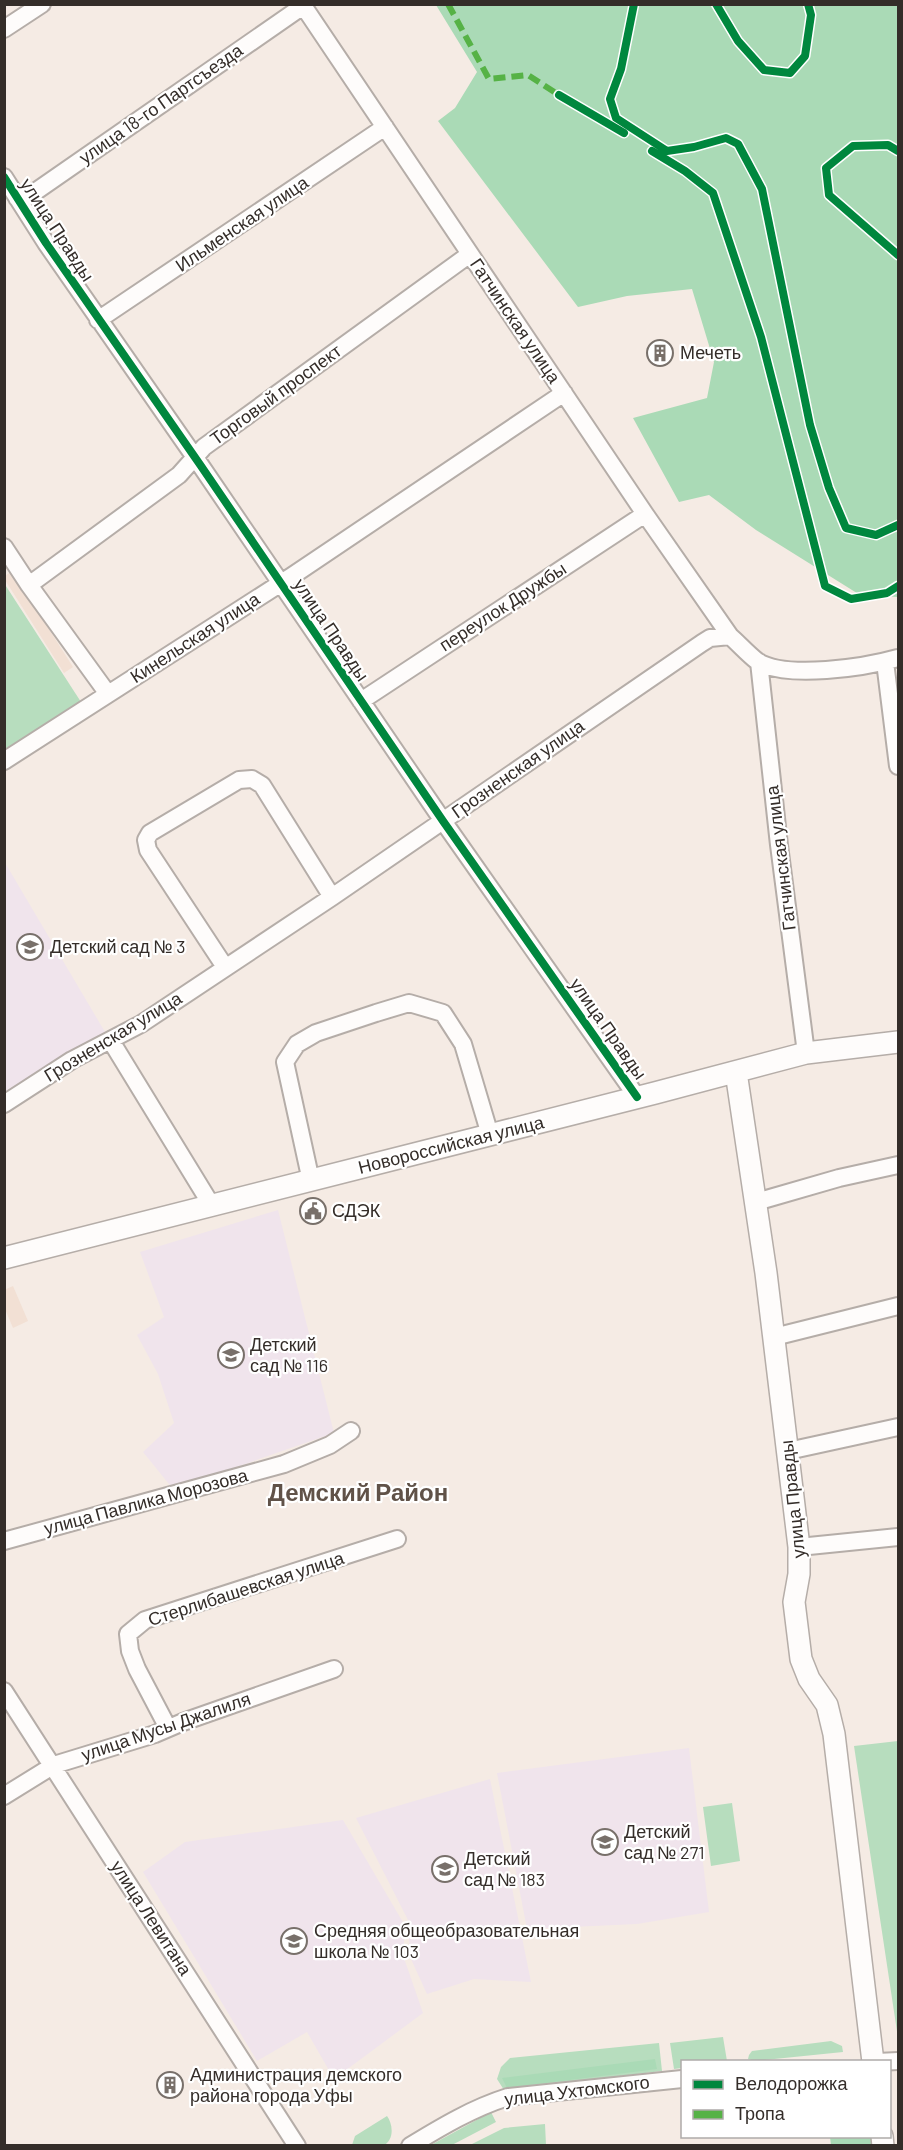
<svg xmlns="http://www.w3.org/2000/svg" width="903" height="2150" font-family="Barlow,sans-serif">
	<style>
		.built { fill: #f2e0d4 }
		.education { fill: #f0e4ec }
		.green { fill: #b7ddbe }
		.forest { fill: #aadab6 }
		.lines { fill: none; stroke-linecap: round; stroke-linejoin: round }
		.minor-casing { stroke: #b5ada8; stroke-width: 20 }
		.major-casing { stroke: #b5ada8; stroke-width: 24 }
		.minor { stroke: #fefcfb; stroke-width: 16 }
		.major { stroke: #fefcfb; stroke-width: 21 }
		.quiet { stroke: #56b246; stroke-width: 6; stroke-dasharray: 12 6; stroke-linecap: butt }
		.cycleway-casing { stroke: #fff; stroke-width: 11 }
		.cycleway { stroke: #00873e; stroke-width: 8 }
		.labels { text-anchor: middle; stroke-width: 4.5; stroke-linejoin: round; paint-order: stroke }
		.street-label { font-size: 18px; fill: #342d29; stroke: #fff }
		.poi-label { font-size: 18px; fill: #342d29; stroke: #fff; text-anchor: start }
		.district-label { font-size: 24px; font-weight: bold; fill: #605248; stroke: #fff }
	</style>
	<rect width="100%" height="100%" fill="#f5ebe4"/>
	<path class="built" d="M12 571 73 667 64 673 5 580V576Z
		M13 1286 28 1321 13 1328 5 1309 4 1290Z"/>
	<path class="education" d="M4 861 105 1032 13 1090 5 1093Z
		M278 1210 334 1433 173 1489 143 1452 174 1423 158 1374 137 1335 164 1317 140 1252Z
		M689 1748 709 1912 637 1924 527 1929 497 1773Z
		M490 1779 531 1982 474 1979 427 1994 410 1957 408 1920 356 1818Z
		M343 1820 404 1924V1958L423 2013 334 2079 307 2032 257 2061 143 1872 185 1842Z"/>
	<path class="green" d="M4 583 81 702 4 751Z
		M898 1741V2038L854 1746Z
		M732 1803 740 1861 711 1866 703 1807Z
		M723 2037 727 2061 682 2062V2068L674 2069 670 2043Z
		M831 2041 842 2046 843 2052 755 2061 748 2059 749 2055 752 2051Z
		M659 2043 662 2071 504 2090 497 2079 501 2067 510 2058Z
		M491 2112 496 2122 452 2145H431Z
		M387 2116C393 2124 395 2141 382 2146 374 2148 360 2146 352 2145L355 2136Z
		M545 2124 546 2145H470L504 2128Z"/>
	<path class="forest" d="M436 5H898V597L860 595 756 530 709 495 679 502 633 418 707 398 714 362 692 289 627 296 578 307 438 121 455 108 477 72Z
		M655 2059 657 2069 507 2088 502 2078Z
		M830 2137H873L874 2145H831Z"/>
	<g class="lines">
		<defs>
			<path id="minor" d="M302 4 645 514 730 636
				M4 29 42 4
				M4 177 46 243 201 466 443 821 637 1097
				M17 198 32 194 303 6
				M98 320 385 127
				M4 547 29 585 108 694
				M29 585 179 475 204 447 470 254
				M759 662 779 845 806 1053
				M885 662 898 766
				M361 701 645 514
				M4 761 292 576 564 393
				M225 967 148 850 146 840 150 833 239 780 252 779 262 785 332 897
				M111 1041 212 1206
				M4 1104 72 1060 141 1024 332 897 702 643 710 638 730 636C739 644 748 654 757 661 786 680 866 667 898 658
				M311 1181 285 1062 297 1044 316 1033 376 1013 409 1003 443 1013 463 1044 490 1135
				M756 1202 839 1178 898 1165
				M774 1337 898 1306
				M788 1451 898 1427
				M4 1541 284 1464 330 1445 351 1431
				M799 1547 898 1537
				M4 1691 297 2146
				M168 1728 137 1669 130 1651 128 1634 145 1620 397 1539
				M4 1796 54 1765 155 1734 183 1722 334 1669
				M877 2062 898 2061
				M410 2146C441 2127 473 2108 508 2097L682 2079"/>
			<path id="major" d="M736 1072 766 1273 799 1547V1574L794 1602 801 1659 809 1679 827 1705 834 1734 873 2062
				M4 1258 655 1093 806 1053 898 1042
				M882 2136 883 2146"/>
		</defs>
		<use href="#minor" class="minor-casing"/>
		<use href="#major" class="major-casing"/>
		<use href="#minor" class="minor"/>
		<use href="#major" class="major"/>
		<path class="quiet" d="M448 4 489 79 528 75 559 95"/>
		<defs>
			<path id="cycleway" d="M634 4 621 69 610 99 616 118 667 151 694 147 726 138 738 144 762 189 810 425 829 488 846 528 876 535 898 525
				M716 4 738 41 764 70 790 73 805 56 811 15 808 4
				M559 95 624 133
				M652 151 685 171 713 193 761 337 825 586 851 599 887 593 898 586
				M898 151 888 145 853 146 826 168 829 195 898 255
				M4 177 46 243 201 466 443 821 637 1097"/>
		</defs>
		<use href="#cycleway" class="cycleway-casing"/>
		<use href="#cycleway" class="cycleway"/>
	</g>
	<defs>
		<symbol id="building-ring" viewBox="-11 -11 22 22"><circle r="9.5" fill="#fff" stroke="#78706a" stroke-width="1.5"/><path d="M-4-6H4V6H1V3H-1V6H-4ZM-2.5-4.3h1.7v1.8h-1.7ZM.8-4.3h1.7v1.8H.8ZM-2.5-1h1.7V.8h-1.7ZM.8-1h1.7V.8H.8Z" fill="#78706a"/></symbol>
		<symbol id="school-ring" viewBox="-11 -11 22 22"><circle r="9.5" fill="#fff" stroke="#78706a" stroke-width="1.5"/><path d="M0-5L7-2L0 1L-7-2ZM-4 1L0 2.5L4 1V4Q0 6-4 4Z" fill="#78706a"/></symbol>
		<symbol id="civic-ring" viewBox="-11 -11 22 22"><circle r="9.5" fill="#fff" stroke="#78706a" stroke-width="1.5"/><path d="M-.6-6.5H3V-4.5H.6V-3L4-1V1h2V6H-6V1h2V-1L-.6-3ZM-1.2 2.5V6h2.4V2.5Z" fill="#78706a"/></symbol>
	</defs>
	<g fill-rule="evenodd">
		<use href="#building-ring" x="645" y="338" width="30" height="30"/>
		<use href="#school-ring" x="15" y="932" width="30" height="30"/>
		<use href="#civic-ring" x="298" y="1196" width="30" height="30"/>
		<use href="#school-ring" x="216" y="1340" width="30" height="30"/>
		<use href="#school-ring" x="590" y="1827" width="30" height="30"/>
		<use href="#school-ring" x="430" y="1854" width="30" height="30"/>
		<use href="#school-ring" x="279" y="1926" width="30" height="30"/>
		<use href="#building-ring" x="155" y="2070" width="30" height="30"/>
	</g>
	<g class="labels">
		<g class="street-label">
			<text transform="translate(161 104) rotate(-35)" y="6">улица 18-го Партсъезда</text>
			<text transform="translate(242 224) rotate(-34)" y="6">Ильменская улица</text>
			<text transform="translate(57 230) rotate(57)" y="6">улица Правды</text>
			<text transform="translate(515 321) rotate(56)" y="6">Гатчинская улица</text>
			<text transform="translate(276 395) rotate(-36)" y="6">Торговый проспект</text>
			<text transform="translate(503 607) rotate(-33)" y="6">переулок Дружбы</text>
			<text transform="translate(331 630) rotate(56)" y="6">улица Правды</text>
			<text transform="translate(195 638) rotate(-33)" y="6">Кинельская улица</text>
			<text transform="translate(518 769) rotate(-35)" y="6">Грозненская улица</text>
			<text transform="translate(781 858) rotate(-97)" y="6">Гатчинская улица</text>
			<text transform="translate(608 1029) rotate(55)" y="6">улица Правды</text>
			<text transform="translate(113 1037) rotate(-31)" y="6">Грозненская улица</text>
			<text transform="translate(451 1145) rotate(-14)" y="6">Новороссийская улица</text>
			<text transform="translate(793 1499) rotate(-96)" y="6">улица Правды</text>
			<text transform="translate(146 1502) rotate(-15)" y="6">улица Павлика Морозова</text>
			<text transform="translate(246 1589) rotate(-18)" y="6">Стерлибашевская улица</text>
			<text transform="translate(166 1727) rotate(-19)" y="6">улица Мусы Джалиля</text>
			<text transform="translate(151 1918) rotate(57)" y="6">улица Левитана</text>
			<text transform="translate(577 2091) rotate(-7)" y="6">улица Ухтомского</text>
		</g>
		<g class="poi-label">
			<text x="680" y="359">Мечеть</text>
			<text x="50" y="953">Детский сад № 3</text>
			<text x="332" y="1217">СДЭК</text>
			<text x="250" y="1351">Детский<tspan x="250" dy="21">сад № 116</tspan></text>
			<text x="624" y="1838">Детский<tspan x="624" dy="21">сад № 271</tspan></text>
			<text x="464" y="1865">Детский<tspan x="464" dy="21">сад № 183</tspan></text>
			<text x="314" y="1937">Средняя общеобразовательная<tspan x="314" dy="21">школа № 103</tspan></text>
			<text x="190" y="2081">Администрация демского<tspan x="190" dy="21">района города Уфы</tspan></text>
		</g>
		<g class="district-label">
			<text x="358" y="1501">Демский Район</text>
		</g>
	</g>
	<rect width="903" height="2150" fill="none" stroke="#342d29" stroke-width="12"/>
	<rect x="681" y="2060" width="210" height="78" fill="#ffffff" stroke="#aeaba9" stroke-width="1.5"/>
	<rect x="693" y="2080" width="30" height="9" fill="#00873e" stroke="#aeaba9" stroke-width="1.5"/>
	<text x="735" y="2090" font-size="18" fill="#342d29">Велодорожка</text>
	<rect x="693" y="2110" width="30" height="9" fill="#56b246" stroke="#aeaba9" stroke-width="1.5"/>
	<text x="735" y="2120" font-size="18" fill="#342d29">Тропа</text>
</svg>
